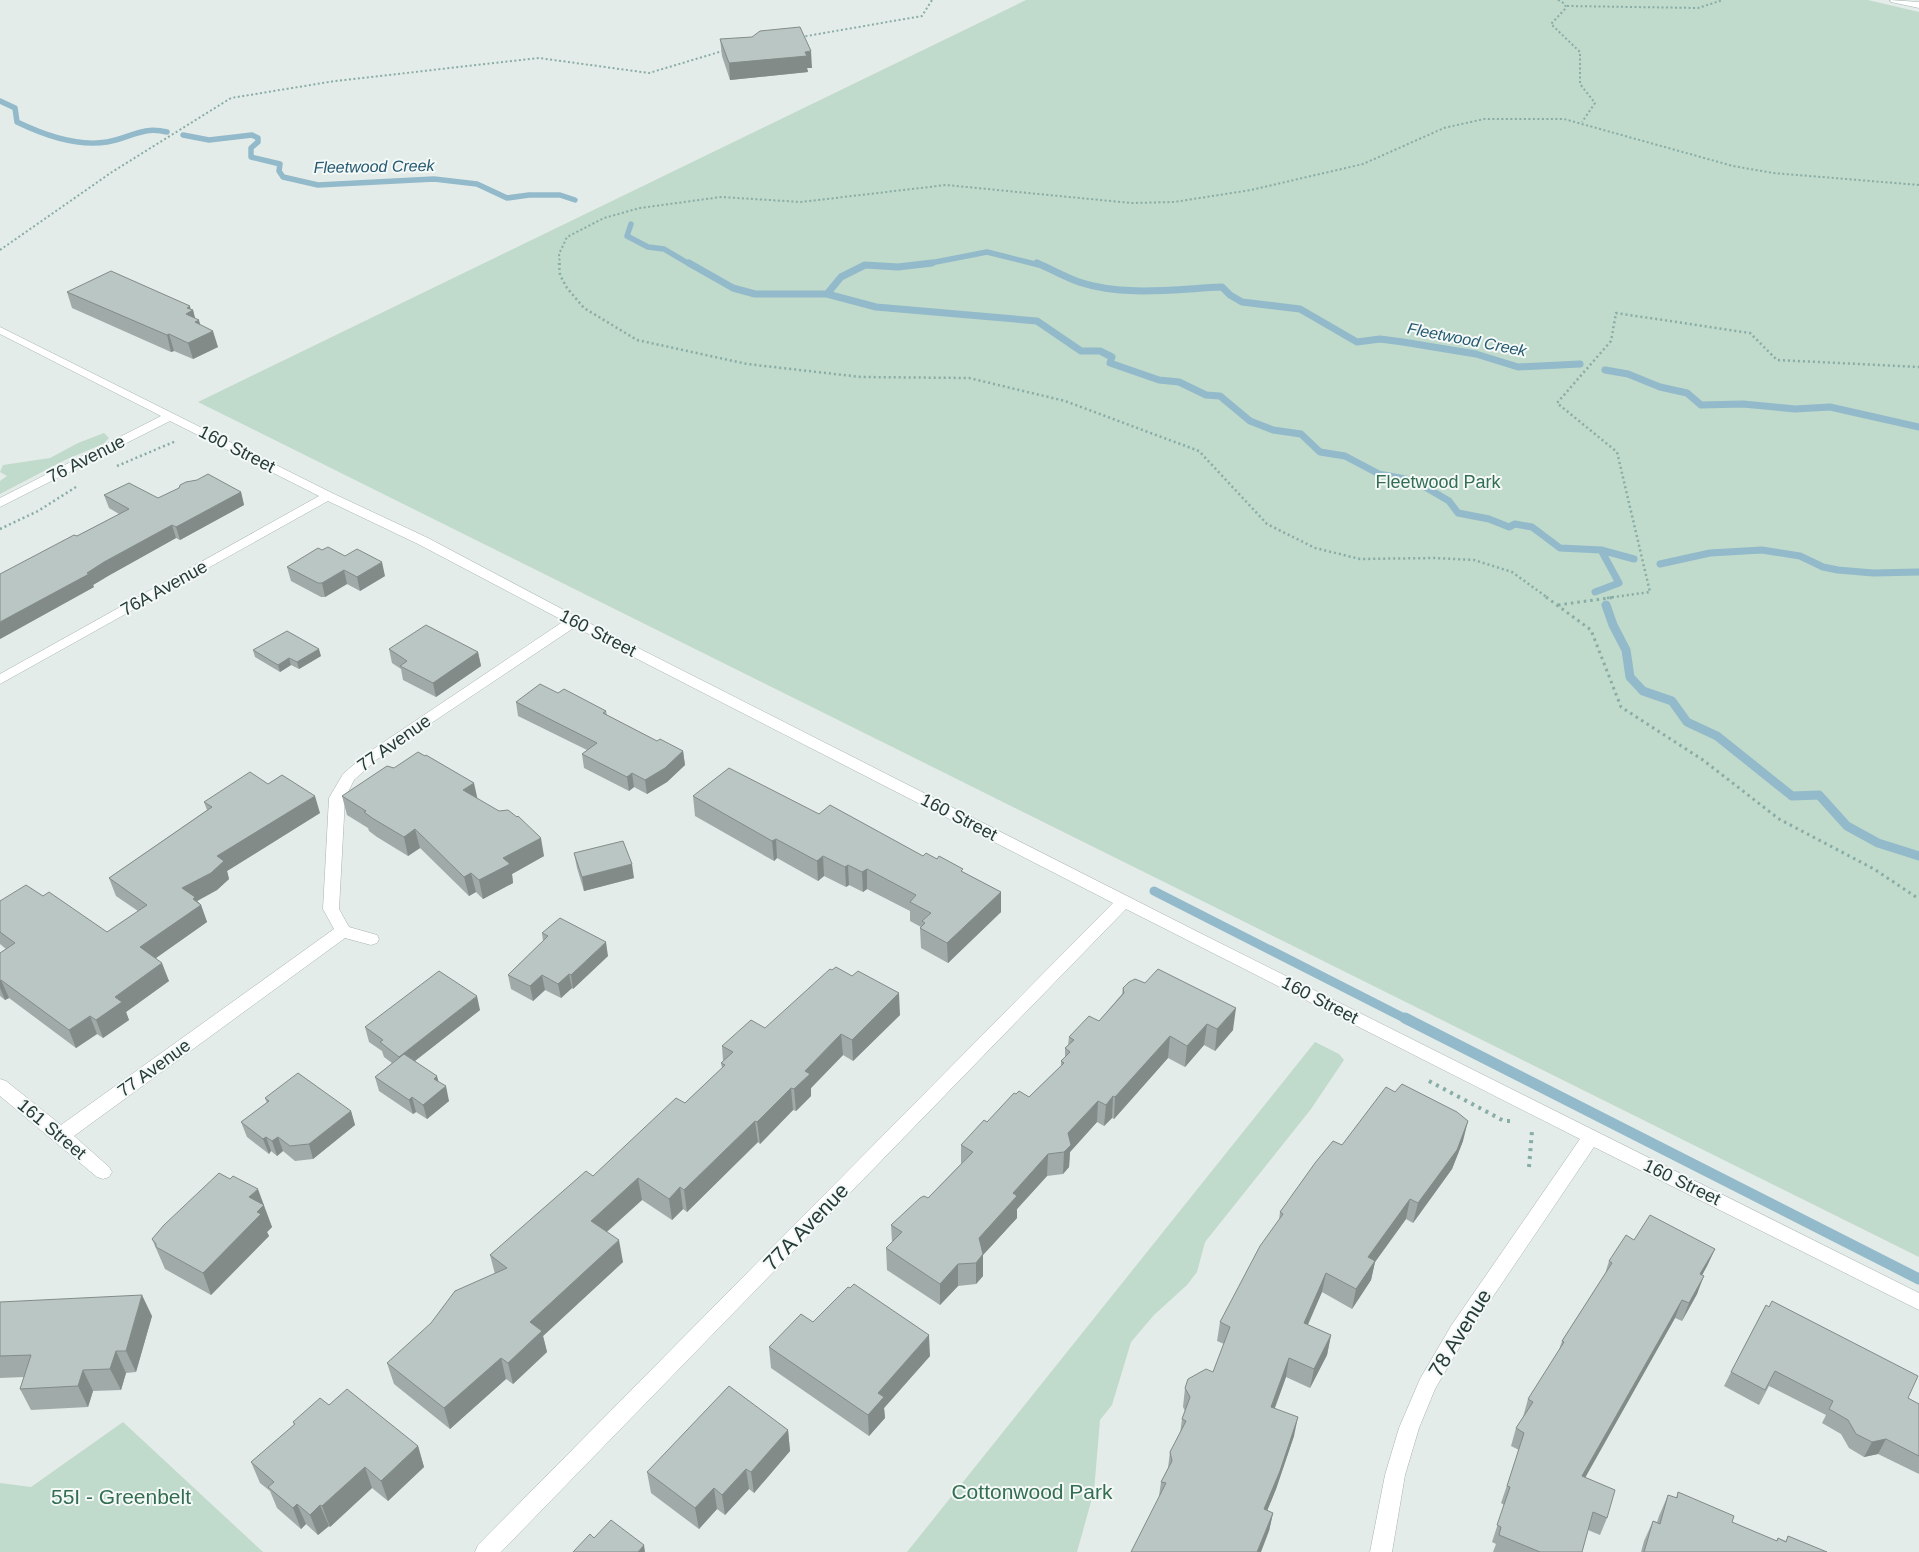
<svg xmlns="http://www.w3.org/2000/svg" width="1919" height="1552" font-family="Arial,sans-serif">
	<style>
		.green { fill: #c0dacb }
		.lines { fill: none; stroke-linecap: round; stroke-linejoin: round }
		.stream-far3 { stroke: #93baca; stroke-width: 5.5 }
		.stream-far2 { stroke: #93baca; stroke-width: 7 }
		.stream-far1 { stroke: #93baca; stroke-width: 9 }
		.stream { stroke: #93baca; stroke-width: 11 }
		.minor-casing { stroke: #a7b4b1; stroke-width: 1 }
		.path-far3 { stroke: #88aca6; stroke-width: 2; stroke-dasharray: 2 2.5; stroke-linecap: butt }
		.path-far2 { stroke: #88aca6; stroke-width: 2.5; stroke-dasharray: 2 3; stroke-linecap: butt }
		.path-far1 { stroke: #88aca6; stroke-width: 3; stroke-dasharray: 2.5 4; stroke-linecap: butt }
		.path { stroke: #88aca6; stroke-width: 4; stroke-dasharray: 3 5; stroke-linecap: butt }
		.minor { fill: #fff; fill-rule: evenodd }
		.wall { fill: #a0aaa8 }
		.shaded-wall { fill: #828b88 }
		.building { fill: #bac6c3; stroke: #828b88 }
		.labels { text-anchor: middle; stroke-width: 4; stroke-linejoin: round; paint-order: stroke }
		.far-water-label { font-size: 16px; font-style: italic; fill: #265a71; stroke: #f4f9f7 }
		.street-label { font-size: 18px; fill: #263c39; stroke: #f4f9f7 }
		.park-label { font-size: 18px; fill: #346e52; stroke: #f4f9f7 }
		.near-street-label { font-size: 21px; fill: #263c39; stroke: #f4f9f7 }
		.near-park-label { font-size: 21px; fill: #346e52; stroke: #f4f9f7 }
	</style>
	<rect width="100%" height="100%" fill="#e4ece9"/>
	<path class="green" d="M1026 0H1868L1919 12V1257L198 402Z
		M104 433 109 438 103 444 65 460 0 494V481L7 476 0 472 3 465 50 458 78 443Z
		M1315 1042 1339 1054 1344 1060 1311 1109 1205 1242 1197 1272 1187 1285 1154 1315 1131 1342 1112 1405 1100 1420 1094 1491 1077 1552H907Z
		M123 1422 263 1552H0V1483L31 1487Z"/>
	<g class="lines">
		<path class="stream-far3" d="M0 101 15 108 17 122C44 135 77 147 107 142 131 138 141 126 167 132
			M183 135 209 140 252 135 258 138V142L251 148V157L280 164 279 171 283 177 318 185 434 179 477 184 507 198 529 195H560L575 200
			M631 224 627 236 648 247 664 249 691 265
			M920 265 987 252 1039 265"/>
		<path class="stream-far2" d="M689 263 733 288 755 294H827L841 277 865 265 898 267 932 263
			M1037 263C1051 269 1065 277 1079 282 1124 297 1176 289 1222 287L1230 295 1242 302 1300 309 1357 342 1380 339 1403 342 1476 354 1518 367 1580 364
			M827 294 876 307 1037 321 1081 351H1100L1112 357 1110 363 1159 380 1179 382 1206 395 1220 396 1250 421 1273 430 1301 434 1320 452 1345 456 1379 474 1415 481 1449 501 1458 513 1489 519 1509 527 1515 524 1532 527 1560 548 1601 550 1634 559
			M1605 370 1628 374 1660 387 1687 393 1701 405 1743 404 1795 409 1830 407 1919 427
			M1660 564 1710 553 1762 550 1800 556 1823 567 1838 570 1873 573 1919 572
			M1595 592 1619 583 1601 550"/>
		<path class="stream-far1" d="M1606 605 1613 625 1626 650 1630 677 1643 691 1672 701 1687 722 1717 736 1792 796 1819 795 1847 826 1878 843 1919 856
			M1154 891 1408 1020"/>
		<path class="stream" d="M1405 1018 1919 1279"/>
		<defs>
			<path id="minor" d="M1890 0 1919 2V8L1891 2Z
				M0 327 332 493 428 538 579 618 1202 934 1919 1293V1310L1594 1147 1465 1338 1435 1389 1419 1428 1405 1475 1392 1552H1370L1385 1475 1399 1428 1420 1379 1451 1326 1580 1139 1126 909 501 1552H475L478 1545 1113 903 575 627 376 760 354 780 345 798 339 909 349 927 377 935 379 939 377 943 371 945 345 938 74 1136 109 1167 112 1172 109 1177 103 1179 97 1177 0 1096V1079L6 1081 61 1125 334 929 323 909 329 798 343 774 366 754 564 621 418 544 328 501 0 684V674L319 496 170 421 0 507V498L161 416 0 334Z"/>
		</defs>
		<use href="#minor" class="minor-casing"/>
		<path class="path-far3" d="M1558 0 1565 4 1566 8 1551 24 1580 52V84L1595 103 1582 122
			M1567 6 1698 8 1723 0
			M801 37 922 16 932 0
			M0 250 112 172 231 98 335 81 539 58 649 73 726 50
			M560 265 559 254 567 237 604 218 640 208 721 197 801 202 946 185 1131 203 1174 202 1251 190 1363 164 1444 128 1484 119H1564L1733 166 1773 173 1919 185"/>
		<path class="path-far2" d="M559 263 560 275 567 288 584 308 637 340 747 364 861 377 969 378 1065 401 1199 451 1267 524 1315 548 1360 559 1435 558 1474 560 1512 572 1548 598
			M117 466 176 441
			M0 529 38 511 76 487
			M1607 598 1650 592 1617 452 1557 403 1611 341 1616 313 1750 333 1777 360 1919 367"/>
		<path class="path-far1" d="M1546 597 1591 630 1621 707 1703 760 1779 819 1874 869 1919 899
			M1558 605 1616 597"/>
		<path class="path" d="M1429 1081 1504 1121H1511
			M1529 1167 1532 1131"/>
		<use href="#minor" class="minor"/>
	</g>
	<path class="wall" d="M720 39 812 68H807L808 72 730 80 722 56Z
		M67 292 191 310H193L195 318 218 347 193 359 174 351 171 352 72 308Z
		M241 492 244 505 180 540 176 538 108 576 93 585 94 587 0 639 77 536 119 514 109 508 104 495 158 498Z
		M322 550 385 576 360 591 347 584 325 597H321L291 581 287 567Z
		M389 649 478 652 481 666 436 697 403 680 401 669 392 663Z
		M253 650 321 656 299 669 291 665 280 672 255 657Z
		M558 693 606 711 607 715 657 741 683 751 685 765 667 782 647 794 634 787 629 791 584 768 582 754 587 750 518 716 516 702Z
		M268 784 320 813 227 871 229 879 217 890 197 901 201 905 207 922 156 958 169 981 126 1012 129 1020 103 1038 97 1034 76 1048 9 998 5 1000 0 996V953L6 949 0 944V901L43 896 107 932 138 911 116 896 109 878 207 810 204 802Z
		M342 796 478 799 544 856 512 874 513 883 483 899 476 892 469 896 420 848 408 856 377 837 369 831 368 828 347 815Z
		M693 796 819 814 963 872 1001 892V912L948 963 921 948 920 928 921 927 910 921V911L867 889 863 892 849 885 846 887 824 876 818 881 777 858 774 861 695 816Z
		M574 853 634 878 584 891 577 868Z
		M542 933 608 956 573 989 572 988 561 998 545 990 533 1001 511 989 508 975 543 941Z
		M1123 988 1233 1030 1215 1051 1204 1045 1185 1067 1168 1058 1114 1119 1112 1118 1104 1126 1097 1122 1070 1152 1069 1167 1063 1174 1047 1176 1017 1209V1218L983 1255V1276L976 1284 958 1286 940 1305 887 1270 886 1248 892 1242 891 1225 928 1198 961 1164V1145L987 1122 1016 1094 1029 1097 1061 1066V1061L1065 1057V1048L1068 1045 1069 1037 1099 1021 1122 994Z
		M480 1010 415 1061 439 1082 449 1101 427 1119 416 1112 413 1114 379 1091 375 1077 392 1063 384 1057 382 1051 369 1042 365 1027Z
		M900 1015 853 1061 843 1055 811 1088V1096L796 1111 793 1110 760 1144 758 1142 687 1212 683 1209 672 1220 642 1200 607 1232 623 1262 543 1336 547 1352 513 1384 506 1379 450 1429 394 1384 387 1363 495 1274 490 1255 593 1176 685 1103 722 1068 721 1063 723 1061 722 1046 765 1028Z
		M265 1098 351 1111 355 1125 313 1159 295 1161 283 1151 277 1156 271 1151 269 1154 247 1137 241 1122 267 1103Z
		M1463 1141 1452 1169 1413 1223 1406 1219 1375 1262 1371 1280 1352 1309 1322 1292 1308 1325 1331 1335 1327 1355 1310 1388 1286 1377 1275 1408 1294 1436 1276 1489 1267 1511 1273 1513 1269 1531 1159 1496 1161 1482 1168 1468 1170 1452 1180 1434 1182 1419 1185 1411 1183 1407 1185 1388 1213 1372 1224 1344 1217 1341 1220 1322 1279 1220 1280 1212 1342 1145Z
		M263 1205 272 1227 267 1232 269 1236 211 1295 165 1269 152 1239Z
		M1634 1240 1715 1249 1707 1266 1702 1275 1697 1294 1682 1321 1675 1318 1585 1477 1607 1518 1600 1535 1588 1530 1582 1552H1493L1496 1544 1492 1542 1504 1505 1501 1503 1519 1450 1511 1446 1516 1428 1523 1417 1528 1399 1558 1353 1562 1341 1605 1274 1609 1261Z
		M0 1302 152 1316 136 1372 126 1373 121 1390 93 1391 88 1407 31 1410 20 1389 24 1377 0 1378Z
		M1766 1305 1908 1398 1919 1404V1474L1878 1454 1864 1457 1849 1448 1841 1434 1822 1423 1826 1415 1769 1386 1759 1405 1724 1386 1731 1372Z
		M813 1322 930 1356 884 1408 885 1418 869 1436 771 1368 769 1347Z
		M329 1405 418 1446 424 1467 388 1501 372 1488 330 1527 329 1526 318 1535 306 1524 301 1529 277 1508 270 1491 260 1483 251 1462 294 1425 293 1422Z
		M788 1430 790 1451 754 1493 749 1489 725 1515 717 1509 699 1529 651 1493 647 1472Z
		M1678 1492 1732 1522 1776 1541 1778 1538 1786 1541 1788 1536 1827 1552H1641L1644 1541 1653 1521 1657 1522 1659 1516 1668 1495 1676 1498Z"/>
	<path class="shaded-wall" d="M811 51 812 68H807L808 72 730 80 729 63Z
		M190 306 191 311 193 310 196 322 199 320 203 336 213 331 218 347 193 359 188 343 186 314 187 308Z
		M169 334 174 351 171 352 167 335Z
		M241 492 244 505 180 540 176 527Z
		M172 525 176 538 108 576 93 585 94 587 0 639V622L104 562Z
		M382 562 385 576 360 591 357 577Z
		M344 570 347 584 325 597 322 583Z
		M319 649 321 656 299 669 297 662Z
		M478 652 481 666 436 697 433 683Z
		M289 658 291 665 280 672 278 665Z
		M683 751 685 765 667 782 647 794 645 780Z
		M632 773 634 787 629 791 627 777Z
		M474 783 478 801 463 790Z
		M315 796 320 813 227 871 229 879 217 890 197 901 201 905 207 922 146 965 140 947 182 888 217 856Z
		M415 829 420 848 408 856 404 837Z
		M541 838 544 856 512 874 513 883 483 899 479 880 503 858Z
		M776 839 777 858 774 861 772 841Z
		M823 856 824 876 818 881 817 861Z
		M632 864 634 878 584 891 582 877Z
		M848 865 849 885 846 887 845 867Z
		M867 869V889L863 892 862 872Z
		M471 873 476 892 469 896 464 877Z
		M1001 892V912L948 963 947 943Z
		M606 942 608 956 573 989 571 975Z
		M162 963 169 981 126 1012 129 1020 103 1038 96 1020 115 997Z
		M569 974 572 988 561 998 558 984Z
		M542 975 545 990 533 1001 530 986Z
		M1 980 9 998 5 1000 0 988V981Z
		M899 993 900 1015 853 1061 852 1040Z
		M477 996 480 1010 402 1071 399 1057Z
		M1236 1008 1233 1030 1215 1051 1217 1029Z
		M90 1016 97 1034 76 1048 69 1030Z
		M1207 1024 1204 1045 1185 1067 1187 1046Z
		M841 1034 843 1055 811 1088V1096L796 1111 794 1089 805 1071Z
		M1170 1036 1168 1058 1114 1119 1115 1097Z
		M437 1076 441 1090 446 1086 449 1101 427 1119 423 1105 434 1079Z
		M791 1088 793 1110 760 1144 757 1122Z
		M1113 1096 1112 1118 1104 1126 1106 1105Z
		M412 1097 416 1112 413 1114 409 1100Z
		M1098 1101 1097 1122 1070 1152 1069 1167 1063 1174 1064 1152 1068 1133Z
		M351 1111 355 1125 313 1159 309 1144Z
		M755 1121 758 1142 687 1212 684 1190Z
		M1468 1121 1463 1141 1452 1169 1413 1223 1418 1203Z
		M266 1137 271 1151 269 1154 263 1139Z
		M278 1137 283 1151 277 1156 272 1141Z
		M1048 1154 1047 1176 1017 1209V1218L983 1255V1276L976 1284V1263L979 1238 1013 1193Z
		M638 1178 642 1200 595 1242 591 1221Z
		M680 1187 683 1209 672 1220 669 1199Z
		M258 1189 272 1227 267 1232 269 1236 211 1295 203 1273 249 1197Z
		M1410 1199 1406 1219 1375 1262 1371 1280 1352 1309 1356 1289 1368 1257Z
		M619 1240 623 1262 543 1336 547 1352 513 1384 508 1363 530 1322Z
		M1715 1249 1707 1266 1693 1292 1700 1274Z
		M958 1264V1286L940 1305V1284Z
		M1326 1273 1322 1292 1300 1342 1304 1323Z
		M1704 1276 1697 1294 1682 1321 1689 1303Z
		M142 1295 152 1316 136 1372 126 1351Z
		M1682 1300 1675 1318 1576 1494 1582 1476Z
		M929 1335 930 1356 884 1408 885 1418 869 1436 868 1415 878 1393Z
		M1331 1335 1327 1355 1310 1388 1314 1369Z
		M116 1351 126 1373 121 1390 110 1369Z
		M501 1358 506 1379 450 1429 444 1408Z
		M1289 1358 1286 1377 1268 1426 1271 1407Z
		M83 1370 93 1391 88 1407 78 1386Z
		M1298 1417 1294 1436 1276 1489 1260 1528 1264 1509Z
		M788 1430 790 1451 754 1493 751 1472Z
		M1886 1439 1878 1454 1864 1457 1872 1442Z
		M418 1446 424 1467 388 1501 381 1481Z
		M365 1467 372 1488 330 1527 322 1506Z
		M746 1469 749 1489 725 1515 722 1495Z
		M714 1488 717 1509 699 1529 695 1508Z
		M297 1504 306 1524 301 1529 293 1508Z
		M320 1505 329 1526 318 1535 310 1515Z
		M1273 1513 1269 1531 1261 1552H1257Z
		M644 1545 645 1552H638Z"/>
	<path class="building" d="M800 27 811 51 805 52 807 56 729 63 720 39 752 37 760 31Z
		M111 271 190 306 187 308 193 310 186 314 199 320 195 322 213 331 188 343 169 334 167 335 67 292Z
		M208 474 241 492 176 527 172 525 104 562 87 573 89 574 0 622V574L74 535 77 536 129 509 104 495 129 483 158 498 179 488 180 485 186 482 197 480Z
		M328 547 345 556 357 549 382 562 357 577 344 570 322 583H318L287 567 318 548 322 550Z
		M426 625 478 652 433 683 400 666 407 661 389 649Z
		M287 631 319 649 297 662 289 658 278 665 253 650Z
		M540 684 558 693 564 689 606 711 603 713 657 741 660 739 683 751 665 768 645 780 632 773 627 777 582 754 597 743 516 702Z
		M418 752 425 756 426 755 474 783 463 790 499 811 508 810 517 817 518 816 541 838 503 858 510 864 479 880 471 873 464 877 415 829 404 837 372 818 364 812 366 811 342 796 387 766 394 768Z
		M729 768 819 814 830 805 923 856 926 853 937 859 939 856 963 869 961 871 1001 892 947 943 920 928 925 923 922 921 931 913 910 902 916 895 867 869 862 872 848 865 845 867 823 856 817 861 776 839 772 841 693 796Z
		M250 772 268 784 282 775 315 796 217 856 224 861 211 873 182 888 195 897 193 899 201 905 140 947 162 963 115 997 122 1002 96 1020 90 1016 69 1030 1 980 0 981V953L15 943 0 932V901L26 885 43 896 49 892 107 932 147 905 109 878 212 807 204 802Z
		M623 841 632 864 582 877 574 853Z
		M560 918 606 942 571 975 569 974 558 984 542 975 530 986 508 975 548 936 542 933Z
		M836 967 852 976 858 971 899 993 852 1040 841 1034 805 1071 810 1074 794 1089 791 1088 757 1122 755 1121 684 1190 680 1187 669 1199 638 1178 591 1221 619 1240 530 1322 542 1331 508 1363 501 1358 444 1408 387 1363 431 1323 455 1291 507 1268 490 1255 586 1171 593 1176 676 1098 685 1103 725 1065 721 1063 733 1052 722 1046 751 1020 765 1028 830 969 832 970Z
		M1158 969 1236 1008 1217 1029 1207 1024 1187 1046 1170 1036 1115 1097 1113 1096 1106 1105 1098 1101 1068 1133 1071 1145 1064 1152 1048 1154 1013 1193 1017 1196 979 1238 983 1254 976 1263 958 1264 940 1284 886 1248 902 1232 891 1225 920 1198 924 1196 928 1198 973 1152 961 1145 984 1120 987 1122 1014 1093 1016 1094 1019 1091 1029 1097 1064 1063 1061 1061 1070 1052 1065 1048 1074 1040 1069 1037 1089 1016 1099 1021 1124 993 1123 988 1129 982 1135 979 1145 983Z
		M439 971 477 996 399 1057 380 1042 383 1040 365 1027Z
		M404 1054 437 1076 434 1079 446 1086 423 1105 412 1097 409 1100 375 1077Z
		M298 1073 351 1111 309 1144 290 1146 278 1137 272 1141 266 1137 263 1139 241 1122 269 1101 265 1098Z
		M1402 1084 1457 1112 1468 1121 1457 1150 1418 1203 1410 1199 1368 1257 1375 1261 1356 1289 1326 1273 1304 1323 1331 1335 1314 1369 1289 1358 1271 1407 1298 1417 1280 1471 1264 1509 1273 1513 1257 1552H1131L1166 1483 1161 1482 1172 1461 1170 1452 1186 1421 1182 1419 1190 1397 1185 1388 1188 1379 1206 1369 1213 1372 1230 1327 1220 1322 1260 1246 1283 1214 1280 1212 1315 1163 1333 1141 1342 1145 1386 1087 1395 1092Z
		M219 1173 230 1179 233 1176 258 1189 249 1197 264 1205 257 1212 261 1214 203 1273 156 1247V1244L152 1239 164 1225Z
		M1650 1215 1715 1249 1700 1274 1704 1276 1689 1303 1682 1300 1582 1476 1615 1490 1607 1518 1593 1512 1582 1552H1540L1499 1535 1501 1527 1497 1525 1510 1487 1507 1486 1524 1433 1516 1428 1533 1402 1528 1399 1564 1342 1562 1341 1612 1263 1609 1261 1626 1235 1634 1240Z
		M854 1284 929 1335 878 1393 884 1397 868 1415 769 1347 801 1314 813 1322 848 1287 850 1288Z
		M142 1295 126 1351H116L110 1369 83 1370 78 1386 20 1389 31 1355 0 1356V1302Z
		M1772 1301 1918 1376 1908 1398 1919 1404V1456L1886 1439 1872 1442 1856 1434 1848 1420 1829 1409 1833 1401 1775 1371 1765 1390 1731 1372 1766 1305 1769 1307Z
		M729 1386 788 1430 751 1472 746 1469 722 1495 714 1488 695 1508 647 1472Z
		M347 1389 418 1446 381 1481 365 1467 322 1506 320 1505 310 1515 297 1504 293 1508 268 1487 274 1482 251 1462 295 1424 293 1422 320 1398 329 1405Z
		M1678 1492 1734 1516 1732 1522 1777 1541 1778 1538 1786 1542 1788 1536 1827 1552H1644L1653 1521 1660 1524 1668 1495 1677 1498Z
		M611 1520 644 1545 638 1552H573L590 1534 594 1538Z"/>
	<g class="labels">
		<g class="far-water-label">
			<text transform="translate(374 166) rotate(-1)" y="6">Fleetwood Creek</text>
			<text transform="translate(1467 339) rotate(11)" y="6">Fleetwood Creek</text>
		</g>
		<g class="street-label">
			<text transform="translate(237 449) rotate(27)" y="6">160 Street</text>
			<text transform="translate(86 459) rotate(-27)" y="6">76 Avenue</text>
			<text transform="translate(164 588) rotate(-29)" y="6">76A Avenue</text>
			<text transform="translate(598 633) rotate(27)" y="6">160 Street</text>
			<text transform="translate(394 743) rotate(-35)" y="6">77 Avenue</text>
			<text transform="translate(959 817) rotate(27)" y="6">160 Street</text>
			<text transform="translate(1320 1000) rotate(27)" y="6">160 Street</text>
			<text transform="translate(154 1068) rotate(-36)" y="6">77 Avenue</text>
			<text transform="translate(52 1129) rotate(40)" y="6">161 Street</text>
			<text transform="translate(1682 1182) rotate(26)" y="6">160 Street</text>
		</g>
		<g class="park-label">
			<text x="1438" y="488">Fleetwood Park</text>
		</g>
		<g class="near-street-label">
			<text transform="translate(806 1227) rotate(-46)" y="7">77A Avenue</text>
			<text transform="translate(1460 1333) rotate(-58)" y="7">78 Avenue</text>
		</g>
		<g class="near-park-label">
			<text x="1032" y="1499">Cottonwood Park</text>
			<text x="121" y="1504">55I - Greenbelt</text>
		</g>
	</g>
</svg>
